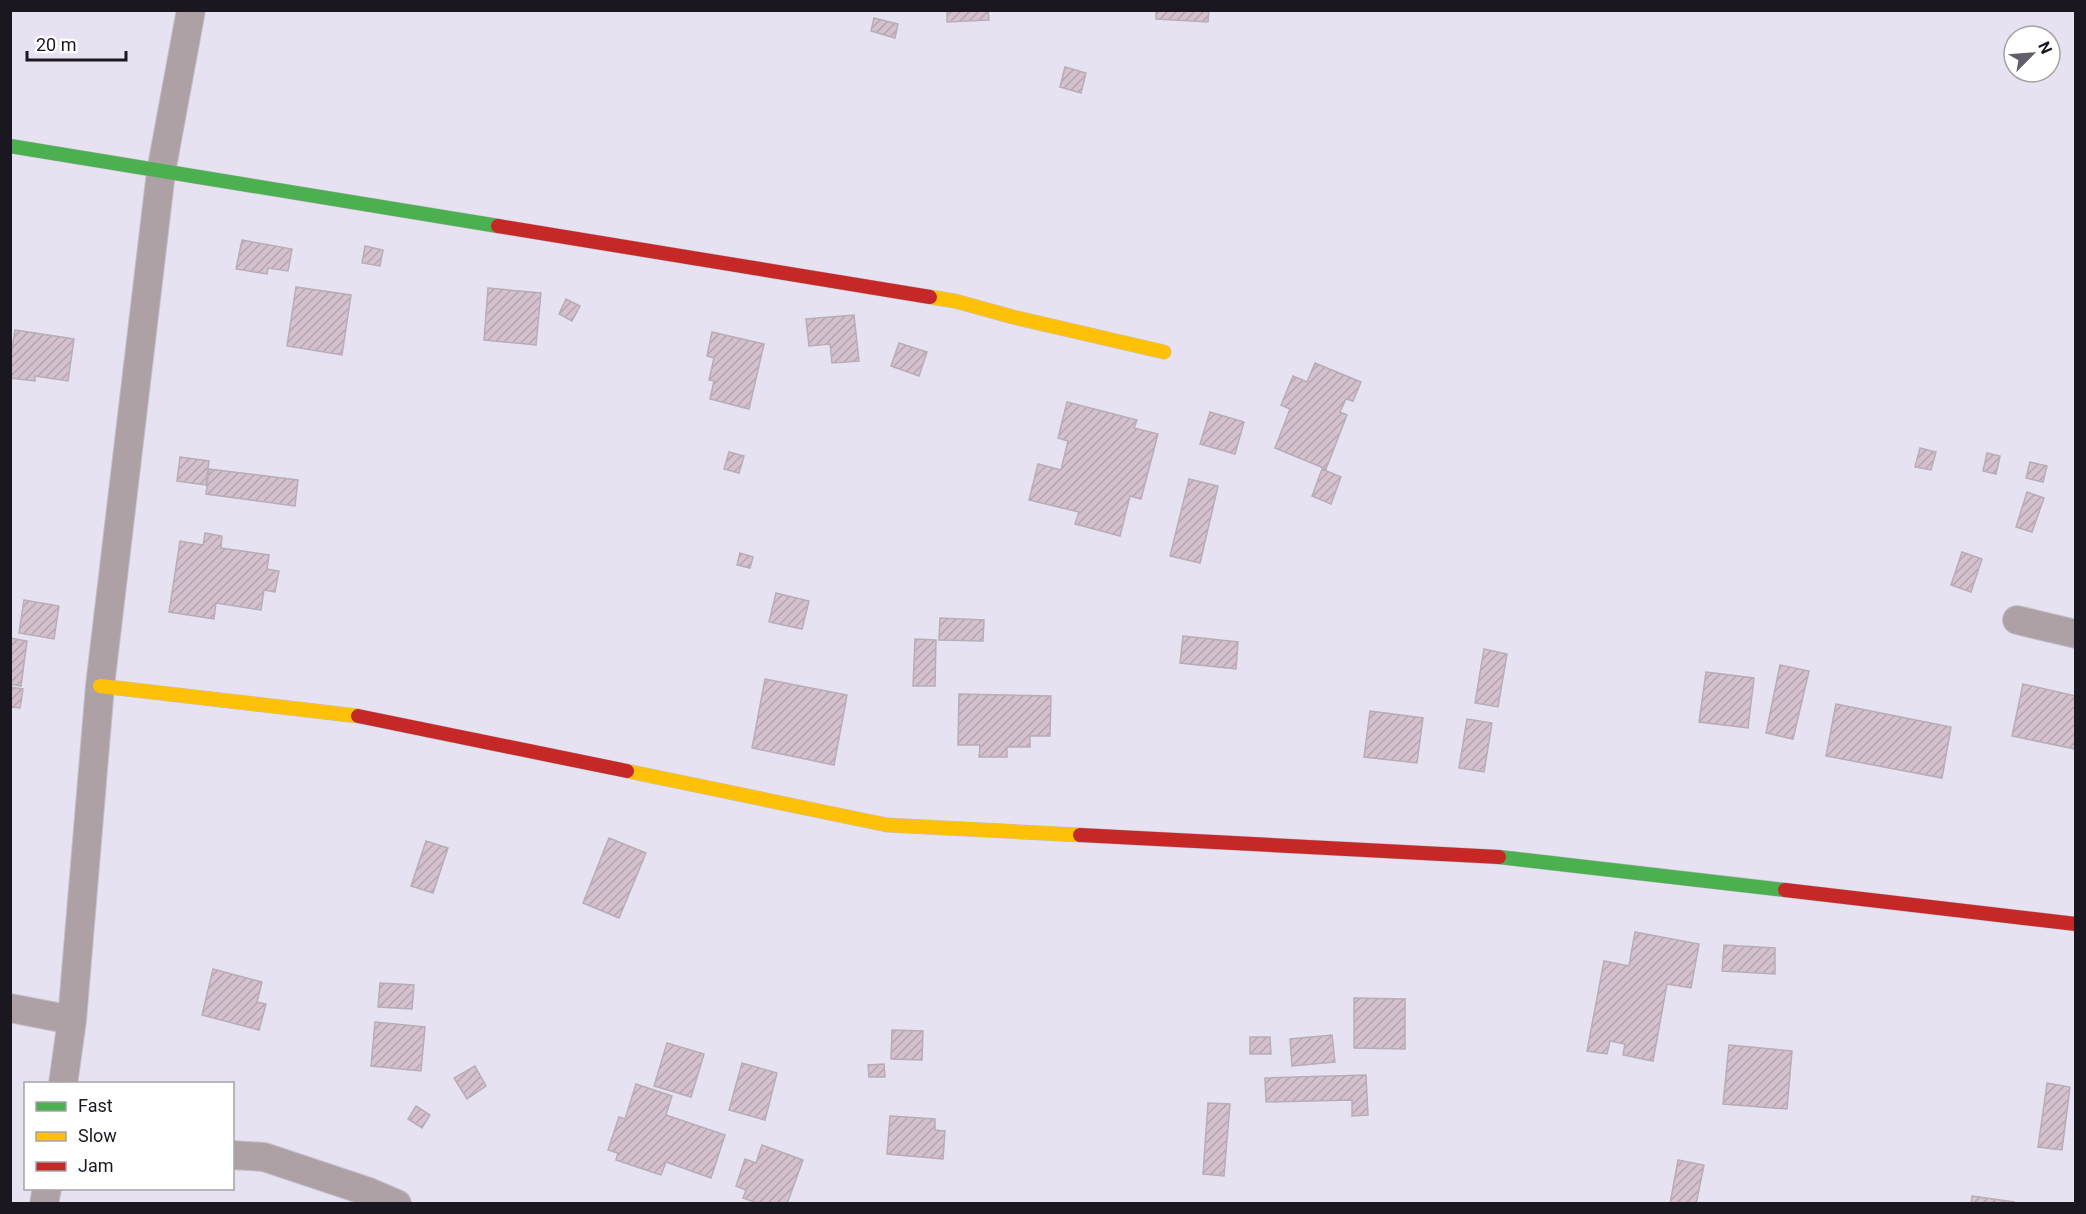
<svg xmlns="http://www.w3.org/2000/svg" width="2086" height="1214" font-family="Roboto,sans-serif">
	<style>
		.building { fill: url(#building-hatch); stroke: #b6adb7; stroke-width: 1.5 }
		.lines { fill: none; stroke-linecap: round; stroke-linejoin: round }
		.street-casing { stroke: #c3bfcb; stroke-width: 30 }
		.fast-casing { stroke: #c3bfcb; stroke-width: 15 }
		.slow-casing { stroke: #c3bfcb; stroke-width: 15 }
		.jam-casing { stroke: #c3bfcb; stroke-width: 15 }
		.street { stroke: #aea1a5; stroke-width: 28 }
		.fast { stroke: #4caf50; stroke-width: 14 }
		.slow { stroke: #ffc107; stroke-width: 14 }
		.jam { stroke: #c62828; stroke-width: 14 }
	</style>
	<defs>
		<pattern id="building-hatch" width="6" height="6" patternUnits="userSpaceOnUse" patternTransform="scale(1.5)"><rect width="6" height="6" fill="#d5c0ce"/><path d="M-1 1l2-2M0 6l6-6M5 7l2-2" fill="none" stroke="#b6a4b1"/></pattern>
	</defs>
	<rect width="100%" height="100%" fill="#e7e2f2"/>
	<path class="building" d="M947 10H988L989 20 947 22Z
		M1156 10H1209L1208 22 1156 19Z
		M874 18 898 24 895 38 871 31Z
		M1065 67 1086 73 1081 93 1060 87Z
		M242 240 292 249 288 271 268 268 267 274 236 269Z
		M365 246 383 250 380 266 362 263Z
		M296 287 351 295 342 355 287 346Z
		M488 288 541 293 536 345 484 340Z
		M566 299 580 306 572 321 559 314Z
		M854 315 859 361 832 363 830 344 809 346 806 319Z
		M15 330 74 339 68 381 35 376V381L10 378V363Z
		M712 332 764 344 749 409 710 399 714 381 709 380 714 358 707 356Z
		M899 343 927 352 919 376 891 366Z
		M1315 363 1361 382 1353 401 1346 399 1340 412 1347 415 1326 469 1275 448 1290 409 1281 405 1293 376 1307 382Z
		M1067 402 1137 420 1134 428 1158 434 1141 499 1130 496 1120 536 1075 524 1079 512 1029 500 1038 464 1061 470 1068 441 1058 438Z
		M1210 412 1244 422 1235 454 1200 444Z
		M1920 448 1936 452 1931 470 1915 467Z
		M729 452 744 456 739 473 724 469Z
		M1987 453 2000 456 1996 474 1983 471Z
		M180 457 209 461 206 485 177 481Z
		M2030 462 2047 466 2043 482 2026 478Z
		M209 469 298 480 295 506 206 494Z
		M1322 469 1341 477 1331 504 1312 496Z
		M1189 479 1218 486 1200 563 1170 556Z
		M2027 492 2044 498 2032 532 2016 527Z
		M205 533 222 536 221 548 269 555 267 569 279 571 275 592 264 590 261 610 216 603 214 619 169 612 180 541 203 545Z
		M1962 552 1982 559 1971 592 1951 585Z
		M740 553 753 557 750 568 737 565Z
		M776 593 809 601 802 629 769 622Z
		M24 600 59 606 54 639 19 633Z
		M940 618 984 620 983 641 939 640Z
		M1183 636 1238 642 1236 669 1180 663Z
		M10 638 27 641 21 686 10 684Z
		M915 639 936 640 935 686H913Z
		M1484 649 1507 654 1498 707 1475 703Z
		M1780 665 1809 671 1793 739 1766 733Z
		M1706 672 1754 678 1748 728 1699 722Z
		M765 679 847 695 834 765 752 748Z
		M2023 684 2076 696 2075 749 2012 736Z
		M10 687 23 689 20 708 10 707Z
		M959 694 1051 696 1050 736H1030V747H1007V757H979L980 745H958Z
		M1836 704 1951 727 1942 778 1826 756Z
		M1370 711 1423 718 1417 763 1364 757Z
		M1467 719 1492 723 1484 772 1459 768Z
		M609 838 646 853 619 918 583 903Z
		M426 841 448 848 433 893 411 886Z
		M1635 932 1699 944 1691 988 1667 984 1653 1061 1623 1055 1625 1044 1610 1041 1607 1054 1587 1051 1604 961 1629 966Z
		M1724 945 1775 948V974L1722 971Z
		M213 969 262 982 257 1002 266 1004 259 1030 202 1015Z
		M380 983 414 985 412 1009 378 1007Z
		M1354 998 1405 999V1049L1354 1048Z
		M375 1022 425 1027 421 1071 371 1066Z
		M892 1030 923 1031 922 1060 891 1059Z
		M1332 1035 1335 1062 1292 1066 1290 1039Z
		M1250 1037H1270L1271 1054H1250Z
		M667 1043 704 1054 691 1097 654 1086Z
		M1729 1045 1792 1051 1787 1109 1723 1104Z
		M742 1063 777 1073 765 1120 729 1110Z
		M884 1064 885 1077H869L868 1065Z
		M475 1066 486 1086 467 1099 454 1078Z
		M1366 1075 1368 1115 1352 1116V1100L1266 1102 1265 1078Z
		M2047 1083 2070 1087 2062 1150 2038 1147Z
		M636 1084 672 1096 666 1115 725 1135 711 1178 666 1162 661 1175 616 1160 618 1153 608 1150 619 1117 625 1119Z
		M1208 1103 1230 1104 1224 1176 1203 1174Z
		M416 1106 430 1115 422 1128 408 1119Z
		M890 1116 935 1119V1130L945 1131 943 1159 887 1154Z
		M762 1145 803 1160 787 1204H760L743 1198 746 1190 736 1186 745 1159 756 1163Z
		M1678 1160 1704 1165 1696 1204H1670Z
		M1972 1196 2014 1202V1204H1971Z"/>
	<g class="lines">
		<defs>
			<path id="street" d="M2017 620 2076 634
				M10 1008 72 1020
				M63 1084 72 1020 100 686 161 172 191 10
				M232 1155 264 1157 369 1192 397 1204
				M44 1204 47 1188"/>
			<path id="fast" d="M10 146 498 226
				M1499 857 1785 890"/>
			<path id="slow" d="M930 297 955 301 1013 317 1164 352
				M100 686 358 716
				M627 771 887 825 1080 835"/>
			<path id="jam" d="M498 226 930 297
				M358 716 627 771
				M1080 835 1499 857
				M1785 890 2076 924"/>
		</defs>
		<use href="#street" class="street-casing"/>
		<use href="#fast" class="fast-casing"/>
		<use href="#slow" class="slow-casing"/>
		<use href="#jam" class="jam-casing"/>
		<use href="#street" class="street"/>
		<use href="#fast" class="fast"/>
		<use href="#slow" class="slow"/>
		<use href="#jam" class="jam"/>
	</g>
	<rect width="2086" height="1214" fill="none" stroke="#1b1721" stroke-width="24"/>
	<rect x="24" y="1082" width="210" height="108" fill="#ffffff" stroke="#a4a2a6" stroke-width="1.5"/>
	<rect x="36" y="1102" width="30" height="9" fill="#4caf50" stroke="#a4a2a6" stroke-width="1.5"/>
	<text x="78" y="1112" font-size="18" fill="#1b1721">Fast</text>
	<rect x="36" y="1132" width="30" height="9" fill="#ffc107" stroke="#a4a2a6" stroke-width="1.5"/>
	<text x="78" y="1142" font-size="18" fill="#1b1721">Slow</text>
	<rect x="36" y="1162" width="30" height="9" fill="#c62828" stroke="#a4a2a6" stroke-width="1.5"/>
	<text x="78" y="1172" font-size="18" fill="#1b1721">Jam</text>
	<g transform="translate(2032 54) rotate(65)"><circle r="28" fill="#ffffff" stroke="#a4a2a6" stroke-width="1.5"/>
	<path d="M0-4.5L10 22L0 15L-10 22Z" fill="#625e6a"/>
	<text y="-9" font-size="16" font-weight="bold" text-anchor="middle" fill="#1b1721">N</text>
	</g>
	<path d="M27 51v9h99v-9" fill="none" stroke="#1b1721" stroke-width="3"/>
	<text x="36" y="51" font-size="18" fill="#1b1721" stroke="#ffffff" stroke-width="4.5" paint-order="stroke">20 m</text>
</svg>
